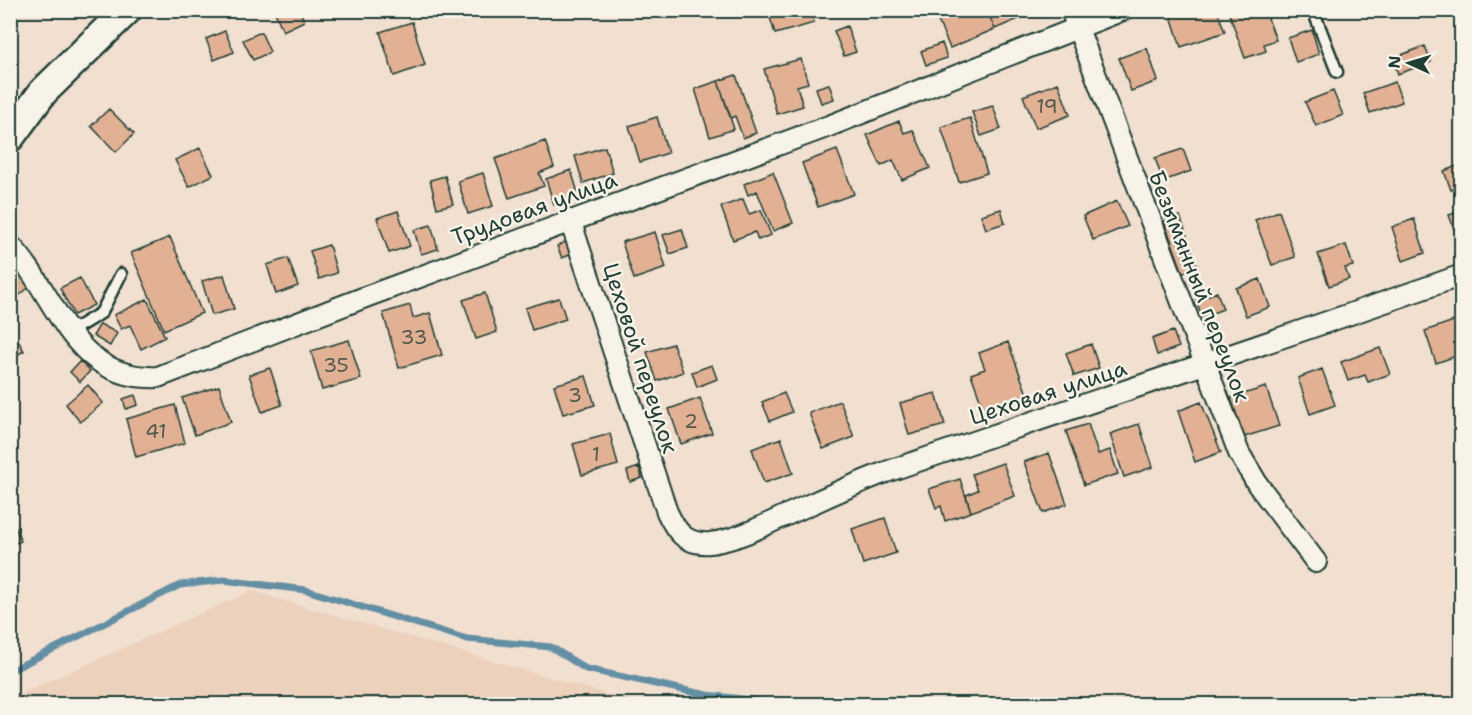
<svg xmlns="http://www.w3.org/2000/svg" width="1472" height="715" font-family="'Shantell Sans',sans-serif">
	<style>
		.built { fill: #ecd1bd }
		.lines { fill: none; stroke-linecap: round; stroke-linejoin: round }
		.stream { stroke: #638fa4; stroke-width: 7 }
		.building { fill: #e2b194; stroke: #1f3d34; stroke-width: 1.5 }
		.lane-casing { stroke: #1f3d34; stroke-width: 15 }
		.street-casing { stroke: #1f3d34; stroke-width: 24 }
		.secondary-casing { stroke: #1f3d34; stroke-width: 33 }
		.lane { stroke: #f7f3e8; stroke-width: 10 }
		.street { stroke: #f7f3e8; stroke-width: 20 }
		.secondary { stroke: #f7f3e8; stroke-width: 28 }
		.labels { text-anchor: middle; stroke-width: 5; stroke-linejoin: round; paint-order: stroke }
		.number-label { font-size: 20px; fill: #505a4c }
		.street-label { font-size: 22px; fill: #1f3d34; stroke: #f7f3e8 }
	</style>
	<rect width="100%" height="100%" fill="#f1dfcf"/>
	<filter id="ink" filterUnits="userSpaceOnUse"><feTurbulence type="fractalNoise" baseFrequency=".0167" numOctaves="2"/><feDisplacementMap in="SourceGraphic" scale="12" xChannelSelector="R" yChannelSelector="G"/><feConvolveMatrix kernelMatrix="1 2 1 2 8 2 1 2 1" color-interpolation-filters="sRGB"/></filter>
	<g filter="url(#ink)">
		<path class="built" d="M251 591 641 704H11V698Z"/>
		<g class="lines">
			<path class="stream" d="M10 671 180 585 223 580 306 590 467 639 551 647 586 669 707 695 751 700 767 704"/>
		</g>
		<path class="building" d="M274 10H300L304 21 283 31Z
			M768 10H811L814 23 775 34Z
			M963 10H987L995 29 950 48 938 21Z
			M987 10H1020L1023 17 995 29Z
			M1178 10H1217L1225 32 1181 47 1170 13Z
			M1235 10H1265L1276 40 1264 44 1266 51 1245 58 1229 13Z
			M412 22 425 65 394 76 380 32Z
			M847 26 856 52 844 56 834 31Z
			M1312 30 1319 54 1296 62 1288 38Z
			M225 31 234 52 214 60 206 39Z
			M261 32 270 52 253 60 243 40Z
			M942 43 947 58 926 65 921 51Z
			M1425 46 1431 62 1398 74 1393 58Z
			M1147 48 1158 81 1131 91 1119 58Z
			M801 59 808 83 797 86 803 106 777 114 764 69Z
			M736 75 756 133 743 138 735 116 731 118 718 81Z
			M718 81 734 129 710 137 695 89Z
			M1395 82 1402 102 1370 113 1363 93Z
			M1058 83 1070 115 1036 128 1023 96Z
			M829 84 834 99 821 103 816 88Z
			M1333 91 1343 115 1316 126 1305 102Z
			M993 106 1001 129 981 136 972 112Z
			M109 109 134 134 116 152 91 126Z
			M657 117 668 153 640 162 629 126Z
			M970 118 987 173 959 182 941 127Z
			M899 121 904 133 913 130 930 168 902 180 893 160 881 166 867 135Z
			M545 141 554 167 539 173 544 186 509 198 495 159Z
			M605 147 613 173 583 183 575 156Z
			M200 148 213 175 189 187 175 160Z
			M1183 149 1191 171 1163 181 1155 158Z
			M837 150 854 194 818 207 802 163Z
			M1462 164V186L1451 190 1444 171Z
			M571 170 579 196 554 205 546 179Z
			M773 172 793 223 773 231 757 191 748 195 744 184Z
			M483 173 493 206 468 214 458 181Z
			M445 176 453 204 437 208 430 180Z
			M743 199 749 214 761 210 771 235 758 240 755 232 733 240 721 207Z
			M1117 201 1128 226 1093 240 1083 216Z
			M1462 201V230L1455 232 1449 215 1459 212 1455 203Z
			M1001 209 1005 223 986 229 981 215Z
			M398 211 410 246 389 253 377 218Z
			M1279 211 1295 257 1272 265 1255 220Z
			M1180 216 1198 268 1183 273 1164 221Z
			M1414 219 1425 253 1403 261 1392 227Z
			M431 225 438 249 421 254 414 230Z
			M682 229 688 248 670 254 663 235Z
			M655 232 666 268 634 279 622 242Z
			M170 237 202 313 164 330 131 253Z
			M567 241 572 254 562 258 557 246Z
			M329 245 337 273 319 279 310 251Z
			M1346 245 1353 266 1345 268 1349 279 1329 286 1318 254Z
			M10 257 33 284 15 299 10 294Z
			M288 258 298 286 276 294 267 265Z
			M224 275 234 309 212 315 202 281Z
			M80 278 94 305 74 315 60 288Z
			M1260 279 1270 307 1246 316 1236 288Z
			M1217 292 1223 309 1202 317 1196 300Z
			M485 293 497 332 476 339 463 300Z
			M559 298 566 319 532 330 525 308Z
			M147 299 165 337 141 349 130 325 121 329 114 315Z
			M410 305 413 318 430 313 442 355 399 368 383 313Z
			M1462 318V354L1436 363 1425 331Z
			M100 324 117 333 110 346 93 336Z
			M10 326 24 351 10 359Z
			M1173 331 1179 347 1157 355 1152 339Z
			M349 340 361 379 322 390 311 351Z
			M1008 342 1027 394 984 410 971 374 985 369 979 353Z
			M673 344 683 372 657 381 647 352Z
			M1091 344 1099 368 1074 376 1066 353Z
			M1380 348 1390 374 1368 382 1365 375 1348 381 1341 362Z
			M80 361 90 371 80 382 70 372Z
			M712 365 717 379 697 387 692 372Z
			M270 368 282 405 262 412 249 375Z
			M1322 369 1335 405 1310 414 1298 378Z
			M586 376 595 405 563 414 554 385Z
			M88 385 103 403 80 422 66 404Z
			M219 386 231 422 195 435 182 398Z
			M1266 387 1279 426 1244 437 1231 398Z
			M784 393 792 412 770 421 762 402Z
			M936 393 945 425 909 435 900 403Z
			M135 395 138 405 126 409 123 399Z
			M700 398 712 433 681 444 669 409Z
			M840 401 854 437 823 449 809 413Z
			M1201 402 1221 452 1195 462 1178 411Z
			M175 405 185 443 136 457 126 419Z
			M1088 424 1098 454 1110 450 1118 474 1084 485 1066 431Z
			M1139 424 1153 467 1124 477 1110 434Z
			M610 434 618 465 582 475 573 444Z
			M781 438 793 473 764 483 752 449Z
			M1049 453 1067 504 1043 513 1024 462Z
			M1003 463 1015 496 971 512 966 495 978 490 972 474Z
			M639 467 642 478 630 482 627 471Z
			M960 479 971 512 945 521 941 506 936 508 929 489Z
			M10 515 21 541 10 545Z
			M885 518 896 553 863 564 852 529Z"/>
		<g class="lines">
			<defs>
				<path id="lane" d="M1313 10 1337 72
					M71 331 101 313 121 274"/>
				<path id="street" d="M1071 10 1239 453 1258 485 1316 562
					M570 220 667 512C676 531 685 545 710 543 735 540 759 528 782 517 816 502 851 485 886 472 1078 406 1270 343 1462 275
					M10 245C58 295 71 381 158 377L368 296 829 126 1123 10"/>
				<path id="secondary" d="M10 137 43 92 127 10"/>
			</defs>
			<use href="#lane" class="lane-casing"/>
			<use href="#street" class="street-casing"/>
			<use href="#secondary" class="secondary-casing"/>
			<use href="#lane" class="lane"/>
			<use href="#street" class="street"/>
			<use href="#secondary" class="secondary"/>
		</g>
	</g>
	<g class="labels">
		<g class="number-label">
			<text x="1047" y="113">19</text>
			<text x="414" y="344">33</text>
			<text x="336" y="372">35</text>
			<text x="575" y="402">3</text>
			<text x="691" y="428">2</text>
			<text x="156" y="438">41</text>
			<text x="596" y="461">1</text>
		</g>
		<g class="street-label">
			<text transform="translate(534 208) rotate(-20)" y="8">Трудовая улица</text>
			<text transform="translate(1200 286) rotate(69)" y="8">Безымянный переулок</text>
			<text transform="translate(641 358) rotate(72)" y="8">Цеховой переулок</text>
			<text transform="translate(1048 392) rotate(-18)" y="8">Цеховая улица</text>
		</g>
	</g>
	<rect width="1472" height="715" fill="none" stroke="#f7f3e8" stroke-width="36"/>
	<rect x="18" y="18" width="1436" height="679" fill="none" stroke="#1f3d34" stroke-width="2" filter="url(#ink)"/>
	<g transform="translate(1409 63) rotate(274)" stroke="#f7f3e8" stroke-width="4.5" paint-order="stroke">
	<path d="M0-4.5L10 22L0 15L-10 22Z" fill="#1f3d34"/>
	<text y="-9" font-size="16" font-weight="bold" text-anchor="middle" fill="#1f3d34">N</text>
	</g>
</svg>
